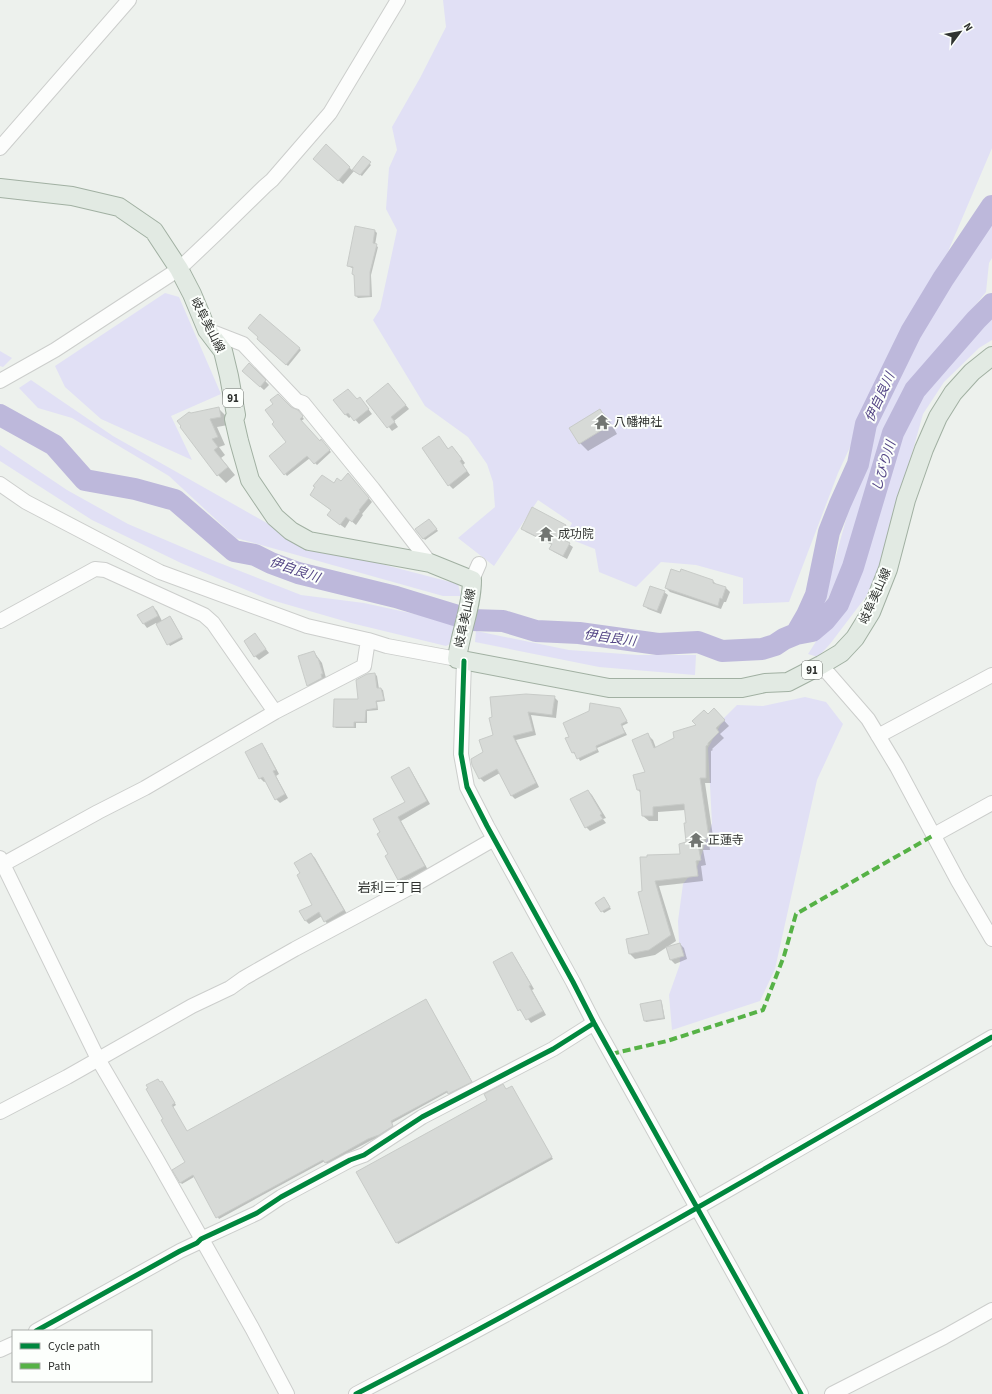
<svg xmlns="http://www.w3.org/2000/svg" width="992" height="1394" font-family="'Source Sans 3','Noto Sans JP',sans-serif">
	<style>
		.green { fill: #e1e0f5 }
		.shadow { fill: #0003 }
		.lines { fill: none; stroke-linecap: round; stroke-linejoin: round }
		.river { stroke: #bdb8db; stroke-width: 22 }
		.building { fill: #d7dad7; stroke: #c8cbc8 }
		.minor-casing { stroke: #cccecc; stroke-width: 16 }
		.major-casing { stroke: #a1b0a2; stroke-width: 20 }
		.minor { stroke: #fcfdfc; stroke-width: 14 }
		.major { stroke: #e2eae3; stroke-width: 18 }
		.quiet { stroke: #56b246; stroke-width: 4; stroke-dasharray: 8 4; stroke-linecap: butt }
		.cycleway-casing { stroke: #fcfffc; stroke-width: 8 }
		.cycleway { stroke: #00873e; stroke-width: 5 }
		.labels { text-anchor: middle; stroke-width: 4; stroke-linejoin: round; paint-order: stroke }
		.shield { fill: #fcfffc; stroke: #6d706d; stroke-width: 1 }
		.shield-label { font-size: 11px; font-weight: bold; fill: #303330 }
		.street-label { font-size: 12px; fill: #303330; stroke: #fcfffc }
		.poi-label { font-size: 12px; fill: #303330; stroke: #fcfffc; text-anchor: start }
		.water-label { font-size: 13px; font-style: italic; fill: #534585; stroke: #fcfffc }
		.neighbourhood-label { font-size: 13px; fill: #303330; stroke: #fcfffc }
	</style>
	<rect width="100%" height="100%" fill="#edf1ed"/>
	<path class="green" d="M443 0H992V148L947 254 892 357 838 473 789 602 743 604V578L696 565 661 562 636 587 599 572 595 549 565 537 572 523 538 500 494 566 458 538 495 507 493 482 487 464 468 437 425 406 373 320 380 309 397 230 386 209 389 168 397 150 392 127 420 78 446 27Z
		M992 212V258L989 263 986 292 911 385 886 433 863 509 845 564 820 614 875 414 896 375Z
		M165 293 179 297 221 394 171 416 192 460 101 419 65 387 55 366Z
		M992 318V340L979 348 944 382 923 414 883 557 868 594 830 644 818 657 808 654 838 607 865 551 899 445 917 402 941 367 981 327Z
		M0 351 12 358 3 367 0 366Z
		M31 380 113 436 265 522 297 542 458 584 461 596H443L236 538 169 476 72 418 38 408 19 388Z
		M0 445 67 490 128 524 217 562 301 595 364 603 456 623 450 644 446 646 351 623 268 599 181 563 92 520 0 461Z
		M476 631 569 650 638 655H696L695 675 599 667 475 642Z
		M805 697 826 702 843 724 817 780 775 969 760 1001 672 1030 669 995 680 964 678 921 683 884 698 865 712 823 708 748 724 718 737 705 763 706Z"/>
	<path class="shadow" d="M326 145 352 170 363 158 371 165 362 176 354 171 343 184 318 162Z
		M356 227 375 231 377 233 375 245 378 247 371 275 372 297 358 298 356 296 355 276 353 274 354 269 348 266Z
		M260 315 301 350 288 366 259 341Z
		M249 364 269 385 264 390 247 375Z
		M392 388 409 409 394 421 398 427 392 431 368 401Z
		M357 400 363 402 372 414 359 424 352 416 349 418 345 414Z
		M218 408 226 416 228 425 217 427 225 445 219 447 225 455 221 458 235 475 226 483 218 475 191 414Z
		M290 408 300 414 304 419 301 421 320 442 323 443 331 452 317 465 310 458 287 476 270 456 287 442Z
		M600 410 608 418 617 434 588 451 580 443Z
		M442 441 449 450 452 447 456 451 465 463 463 465 470 475 453 489 449 485Z
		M352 478 372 502 362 514 363 515 356 525 350 520 345 528 332 519V511L311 495 334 484Z
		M431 521 438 531 425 540 417 529Z
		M565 525 569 529 564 541 573 547 567 559 554 552 550 549 552 545 526 532 522 528Z
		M713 581 717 585 726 588 730 592 726 602H724L721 609 670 592 666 588Z
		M664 592 668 595 661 614 648 609 644 606Z
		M153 607 157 611 162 621 170 617 172 619 183 639 170 646 156 623 147 628 144 624 139 615Z
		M255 635 269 653 259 660 255 656Z
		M314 652 322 663 326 678H325L326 682 312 689 308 685Z
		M375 674 377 676 379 689H381L383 690 385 701 377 702 378 710 367 711V723H356V728H336L334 726 359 700Z
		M554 697 558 701 556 718 531 715 536 735 516 740 539 787 515 799 511 795 500 773 484 782 480 778 473 765 484 752 494 736 490 719Z
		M620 709 628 723 622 726 627 735 597 748 599 752 580 761 576 753 574 754 573 752Z
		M708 715H719L729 726 720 734 724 738 712 749 713 750 711 751V783H705L714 843H709L710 850H703L706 865 701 866 703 881 659 886 676 941 655 955 635 959 630 954 650 935 644 891 681 855 688 843 687 823 685 810 658 812V821H649L643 816 641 793 638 790 647 772 648 735 653 740 656 748 698 725Z
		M261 745 265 748 279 774 276 776 288 798 280 803 276 799 266 781 264 782 260 778Z
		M409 768 412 772 430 804 401 821 428 870 402 882 399 879 390 855 379 834 406 802Z
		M588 791 592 795 606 818 603 819 606 823 590 831 586 827Z
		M311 854 315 858 347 914 328 925 322 916 309 924 306 921 313 905 301 874Z
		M606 900 611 909 604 913 596 903Z
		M680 944 684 948 687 959 675 964 671 960Z
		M511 953 515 957 534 989 532 990 546 1015 531 1023 523 1013 519 1010Z
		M426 1000 473 1083 451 1095 448 1092 392 1123 394 1128 381 1136 370 1141 327 1164 325 1161 219 1219 194 1177 182 1184 180 1182 187 1163 165 1120 160 1083H163L176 1105 173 1107 187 1132Z
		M661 1001 662 1003 665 1019 646 1022 645 1021Z
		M513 1089 553 1159 398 1244 358 1172 507 1090Z"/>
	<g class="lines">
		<path class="river" d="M0 415 54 445 85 480 135 489 175 500 234 551 255 555 271 563 298 573 396 597 471 620 503 621 536 631 579 633 658 644 698 642 722 651 762 649 775 645 784 639 796 634 812 631 825 620 838 604 853 567 893 433 915 390 976 320 992 304
			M796 634 807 615 816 595 829 532 840 504 858 464 866 424 911 332 943 279 992 206"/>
	</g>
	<path class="building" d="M326 144 350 167 338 181 313 159Z
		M363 156 371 162 360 175 352 170Z
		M355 226 375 230 373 243 377 244 370 272V296H355L354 275 352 274 353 267 347 266Z
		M260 314 300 348 286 365 257 339 258 337 248 328Z
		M249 363 266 380 260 387 242 371Z
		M388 383 406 405 391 417 395 422 387 428 366 401Z
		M348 389 357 399 360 397 369 409 354 421 348 413 345 415 333 400Z
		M278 394 291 407 298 410 303 416 300 419 320 441 321 439 330 450 314 464 307 456 284 475 269 456 286 442 272 424 274 422 265 410 273 404 270 400Z
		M219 407 221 417 210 419 218 437 212 439 218 447 214 450 228 467 217 476 180 427 181 426 177 421 189 412 191 413Z
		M600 409 610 425 579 444 569 428Z
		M439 436 448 449 452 446 462 459 460 461 467 471 448 486 422 448Z
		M348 473 369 498 359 510 360 511 352 522 346 517 340 525 327 515 331 510 310 495 315 487 313 486 322 475 334 483 337 478 341 481Z
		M532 507 566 525 560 538 570 543 563 556 549 549 552 544 521 529Z
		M429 519 437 529 423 539 415 529Z
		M671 569 680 572 681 569 713 580V583L726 587 722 599 720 598 718 606 665 588Z
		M650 586 665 591 657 611 643 606Z
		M153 606 158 616 143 624 137 615Z
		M170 616 182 637 167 645 156 624Z
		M255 633 266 649 254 657 244 641Z
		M314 651 317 658H318L323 674H321L322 678 307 686 298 656Z
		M375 673 377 688H381L384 700 376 701 377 708 366 710 365 722H354V727H333L334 699H358L356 680 367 674Z
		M526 694 555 696 552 715 528 712 533 731 513 736 536 783 511 796 497 769 479 779 472 765 471 759 483 752 479 740 493 735 489 718 492 717 490 697Z
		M590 703 620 708 627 721 621 724 625 733 596 746 597 750 577 759 574 752 572 753 565 738 569 737 563 723 589 711Z
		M714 708 725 720 716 728 719 732 708 743V745L706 746V778H700L709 838H704L705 844 698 845 701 860 696 861 698 876 655 881 671 935 649 950 629 954 626 939 649 934 638 892 642 891 640 857H647V855L680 854 679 844 686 842 684 823H686L684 804 653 807V816H642L640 790H637L633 775 645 772 632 740 648 733 654 748 674 738 673 732 696 725 692 721 704 710 708 714Z
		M262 743 276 770 273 771 285 794 275 800 263 777 259 779 245 752Z
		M409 767 427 801 398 817 425 866 398 880 385 856 388 854 377 834 380 832 373 819 405 802 391 777Z
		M588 790 602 814 600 815 603 819 585 828 570 799Z
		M311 853 344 910 324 922 319 912 305 921 299 911 312 905 297 875 300 873 294 863Z
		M604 897 610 907 601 912 595 903Z
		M680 943 684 956 670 960 666 947Z
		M512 952 531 985 529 986 543 1011 526 1020 520 1009 518 1011 493 962Z
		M426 999 472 1082 448 1094 447 1091 391 1121 393 1126 379 1135 368 1139 325 1163 323 1160 216 1218 193 1175 180 1183 172 1170 185 1162 161 1120 163 1119 146 1089 148 1088 146 1085 158 1079 160 1082 162 1081 175 1103 172 1105 187 1131Z
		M661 1000 664 1018 644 1021 640 1004Z
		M503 1084 506 1089 512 1086 552 1157 396 1243 356 1172 487 1100 484 1094Z"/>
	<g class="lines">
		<defs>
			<path id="minor" d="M0 148 129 0
				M207 330 243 344 297 401 303 403 373 489 430 563
				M0 381 55 350 179 269 219 231 265 186 272 180 330 113 398 0
				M0 484 26 502 160 572 307 626 368 640 387 646 457 659
				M472 580 479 564
				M0 621 95 569 105 570 204 615 213 623 275 712
				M464 661 461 754 467 787 487 826 573 982 594 1023 801 1394
				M821 665 868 719 897 767 958 881 992 939
				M878 736 992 675
				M934 835 992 803
				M0 858 98 1059 156 1158 252 1328 287 1394
				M0 866 98 812 145 788 275 712 364 666 368 640
				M0 1112 67 1077 192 1006 230 988 244 978 295 949 409 888 494 839
				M36 1331 180 1251 197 1243 201 1239 257 1213 281 1197 350 1160 364 1155 422 1117 553 1049 594 1023
				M0 1350 13 1344
				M356 1394C572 1283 782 1159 992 1037
				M832 1394 944 1337 992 1310"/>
			<path id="major" d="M0 188 72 196 119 207 154 231 179 269 192 294 207 330 223 351 229 376 236 415 234 419 239 441 250 480 275 517 291 531 309 541 430 563 472 580C472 607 460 633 457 659L609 688H742L765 683 788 682 821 665 841 653 855 638 871 612 888 569 906 500 924 449 938 417 953 393 972 372 992 356"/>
		</defs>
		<use href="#minor" class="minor-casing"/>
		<use href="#major" class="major-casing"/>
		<use href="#minor" class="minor"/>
		<use href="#major" class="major"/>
		<path class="quiet" d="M611 1054 667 1041 763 1010 784 956 796 914 934 835"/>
		<defs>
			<path id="cycleway" d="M464 661 461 754 467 787 487 826 573 982 594 1023 801 1394
				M36 1331 180 1251 197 1243 201 1239 257 1213 281 1197 350 1160 364 1155 422 1117 553 1049 594 1023
				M356 1394C572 1283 782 1159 992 1037"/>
		</defs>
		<use href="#cycleway" class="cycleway-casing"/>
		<use href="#cycleway" class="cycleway"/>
	</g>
	<defs>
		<symbol id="temple-bare" viewBox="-9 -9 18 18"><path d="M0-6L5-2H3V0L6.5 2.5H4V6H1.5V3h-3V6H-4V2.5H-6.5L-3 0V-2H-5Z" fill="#727672" stroke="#fcfffc" stroke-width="2.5" paint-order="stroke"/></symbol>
	</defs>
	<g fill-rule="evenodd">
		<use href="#temple-bare" x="591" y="411" width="22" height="22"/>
		<use href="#temple-bare" x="535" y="523" width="22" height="22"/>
		<use href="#temple-bare" x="685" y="829" width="22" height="22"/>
	</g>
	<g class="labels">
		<g class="shield">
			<rect x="223" y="389" width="20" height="18" rx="3"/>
			<rect x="802" y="661" width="20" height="18" rx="3"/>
		</g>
		<g class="shield-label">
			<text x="233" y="402">91</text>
			<text x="812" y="674">91</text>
		</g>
		<g class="street-label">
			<text transform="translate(208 325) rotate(63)" y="4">岐阜美山線</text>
			<text transform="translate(875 596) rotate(-66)" y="4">岐阜美山線</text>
			<text transform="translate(465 618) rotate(-78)" y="4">岐阜美山線</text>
		</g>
		<g class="poi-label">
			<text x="614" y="426">八幡神社</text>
			<text x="558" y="538">成功院</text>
			<text x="708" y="844">正蓮寺</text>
		</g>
		<g class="water-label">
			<text transform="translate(879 397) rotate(-65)" y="5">伊自良川</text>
			<text transform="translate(883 466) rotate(-73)" y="5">しびり川</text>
			<text transform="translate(295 569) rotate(19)" y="5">伊自良川</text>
			<text transform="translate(610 637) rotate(8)" y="5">伊自良川</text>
		</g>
		<g class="neighbourhood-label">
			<text x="390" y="892">岩利三丁目</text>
		</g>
	</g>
	<rect x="12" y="1330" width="140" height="52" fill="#fcfffc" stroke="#aaadaa"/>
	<rect x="20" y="1343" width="20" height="6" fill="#00873e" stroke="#aaadaa"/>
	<text x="48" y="1350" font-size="12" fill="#303330">Cycle path</text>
	<rect x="20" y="1363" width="20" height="6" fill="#56b246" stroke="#aaadaa"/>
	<text x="48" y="1370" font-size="12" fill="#303330">Path</text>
	<g transform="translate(960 32) rotate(58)" stroke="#fcfffc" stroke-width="3" paint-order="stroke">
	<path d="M0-3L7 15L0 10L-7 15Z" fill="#303330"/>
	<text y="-6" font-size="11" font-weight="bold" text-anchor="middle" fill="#303330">N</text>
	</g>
</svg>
